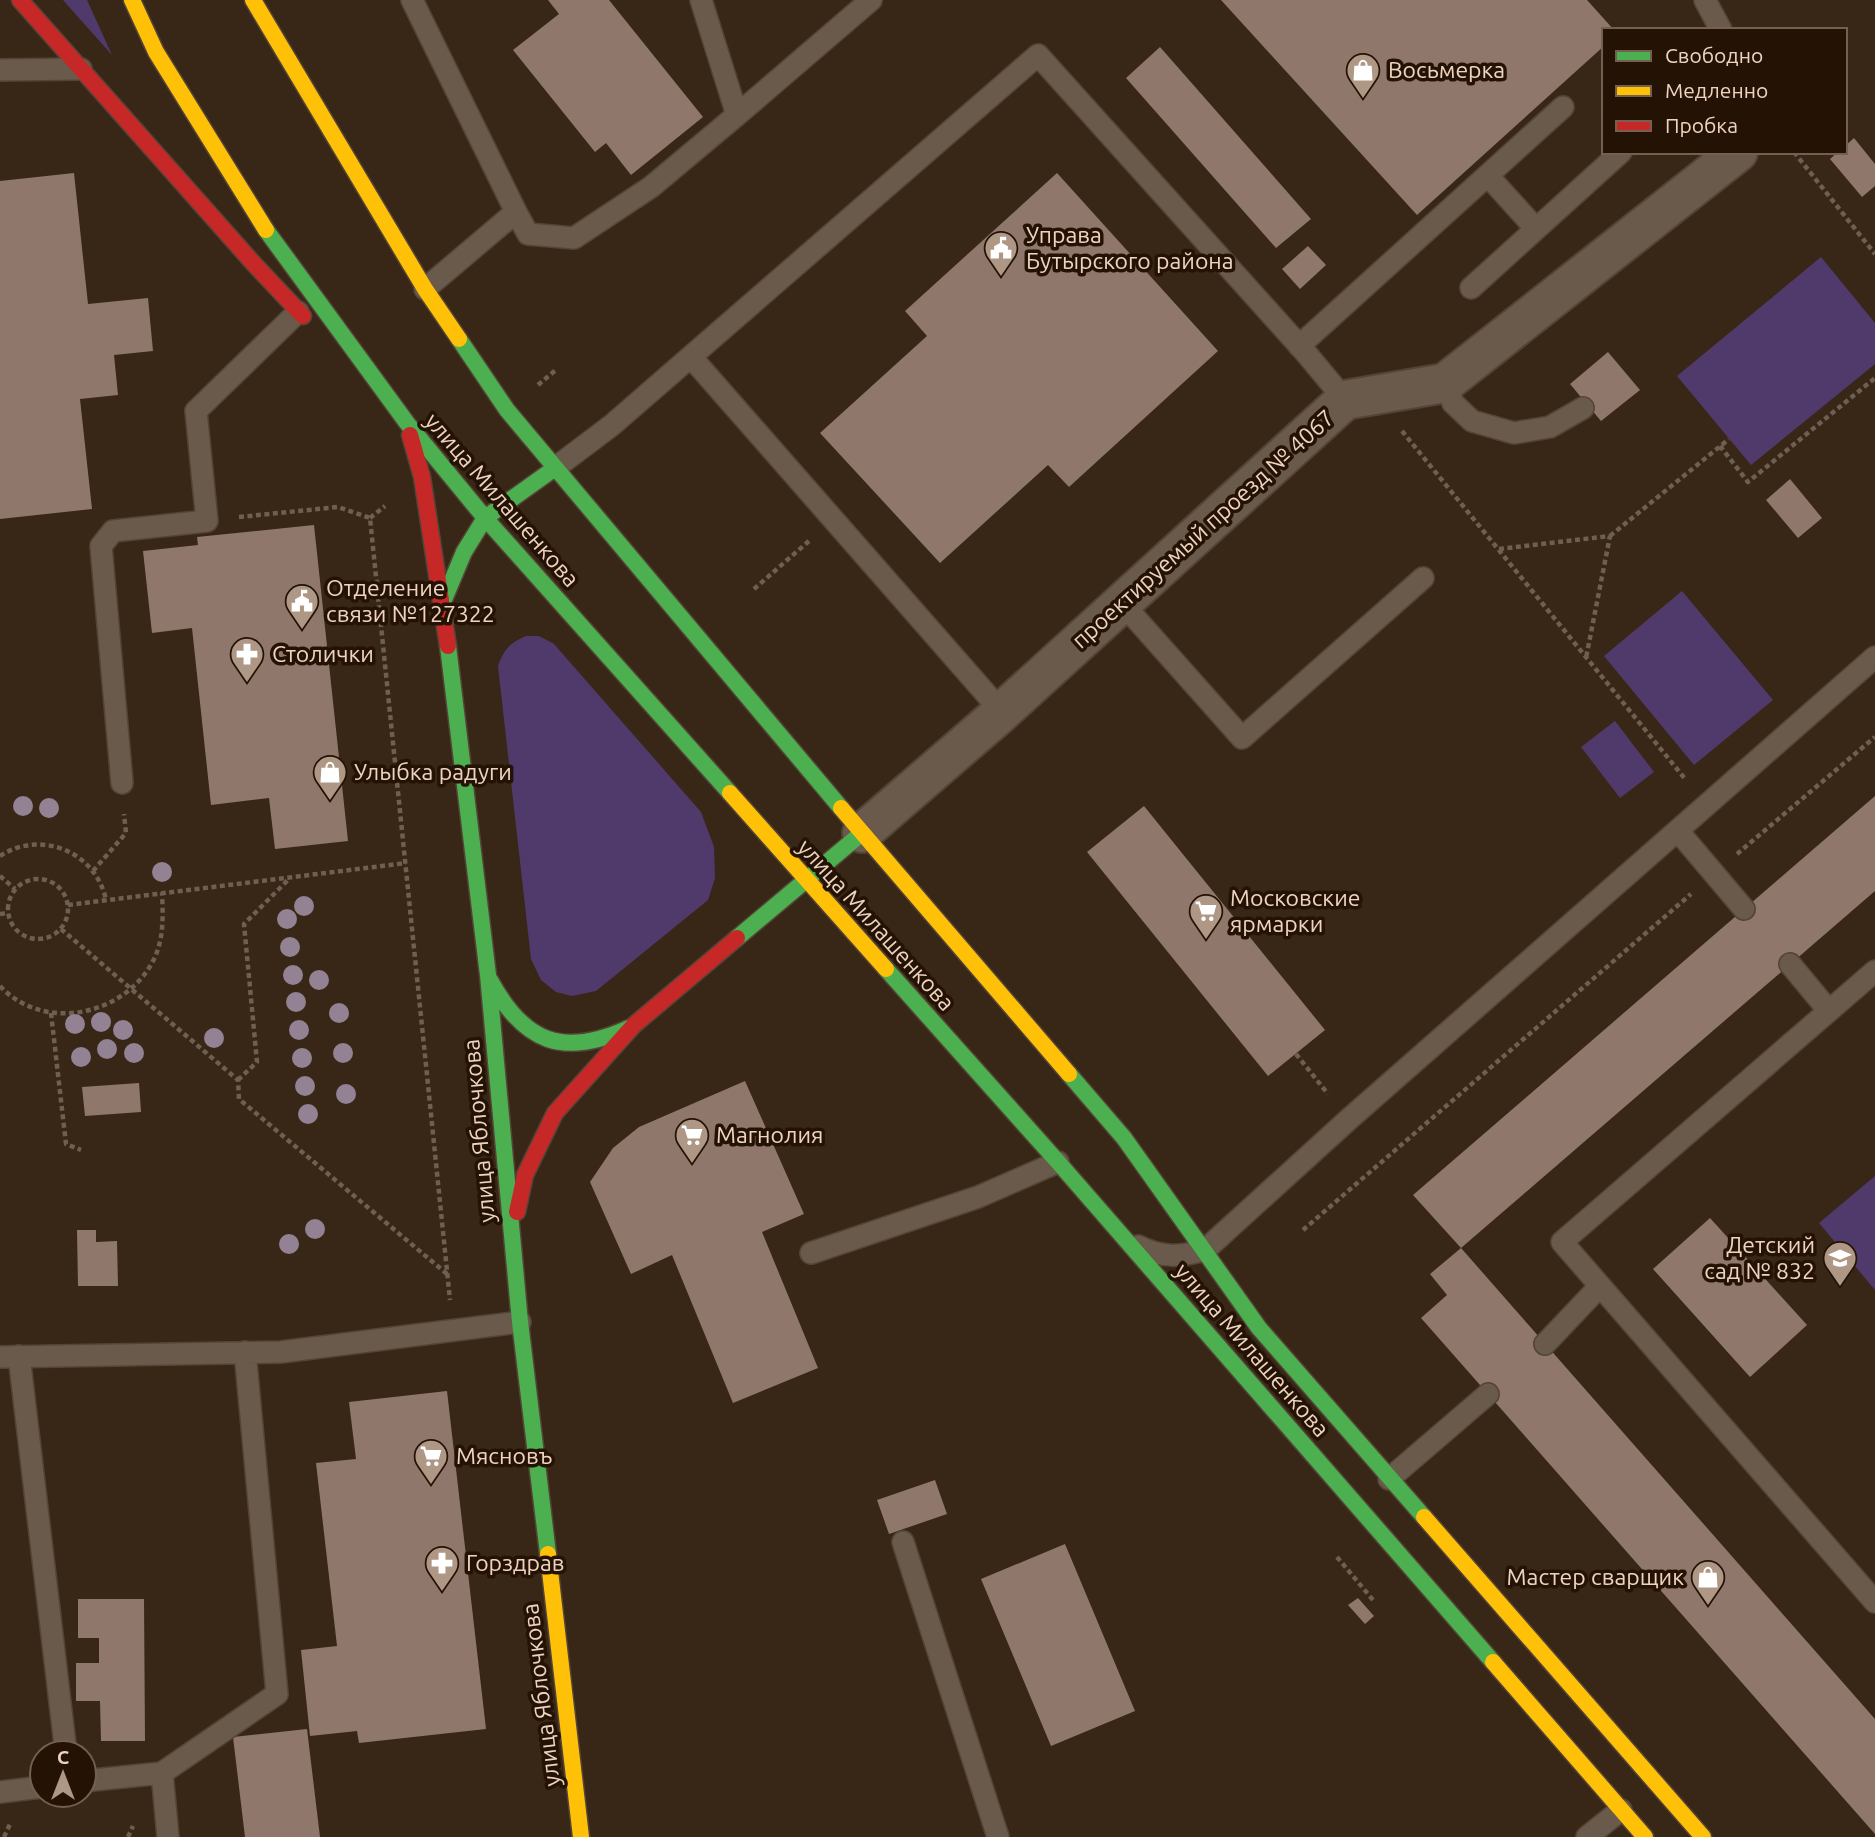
<svg xmlns="http://www.w3.org/2000/svg" width="1875" height="1837" font-family="Ubuntu,sans-serif">
	<style>
		.green { fill: #503a6c }
		.building { fill: #8f786b }
		.lines { fill: none; stroke-linecap: round; stroke-linejoin: round }
		.lane-casing { stroke: #544437; stroke-width: 24 }
		.street-casing { stroke: #544437; stroke-width: 42 }
		.fast-casing { stroke: #544437; stroke-width: 19 }
		.slow-casing { stroke: #544437; stroke-width: 19 }
		.jam-casing { stroke: #544437; stroke-width: 19 }
		.path { stroke: #6d5f52; stroke-width: 4.5; stroke-dasharray: 5 3.5; stroke-linecap: butt }
		.lane { stroke: #6a5a4c; stroke-width: 21 }
		.street { stroke: #6a5a4c; stroke-width: 38 }
		.fast { stroke: #4caf50; stroke-width: 16 }
		.slow { stroke: #ffc107; stroke-width: 16 }
		.jam { stroke: #c62828; stroke-width: 16 }
		.tree { fill: #928293 }
		.labels { text-anchor: middle; stroke-width: 7; stroke-linejoin: round; paint-order: stroke }
		.poi-label { font-size: 23px; fill: #eed4c0; stroke: #241204; text-anchor: start }
		.street-label { font-size: 23px; fill: #eed4c0; stroke: #241204 }
	</style>
	<rect width="100%" height="100%" fill="#382716"/>
	<path class="green" d="M63 0H87L112 55Z
		M1821 257 1875 323V364L1751 465 1677 376Z
		M1682 591 1773 700 1694 765 1604 656Z
		M526 636H539L554 644 701 812 714 847 715 878 708 900 596 991 572 996 556 992 541 980 531 959 498 666C504 649 510 643 526 636Z
		M1615 721 1654 772 1620 798 1581 747Z
		M1875 1176V1290L1819 1223Z"/>
	<path class="building" d="M548 0H609L703 117 631 175 606 143 595 152 513 50 559 14Z
		M1221 0H1587L1614 30H1604V46L1417 215Z
		M1160 47 1311 219 1276 248 1126 78Z
		M1854 138 1875 164V186L1862 197 1830 159 1838 152H1845V146Z
		M74 173 88 304 148 298 153 351 114 355 118 395 80 399 92 509 0 519V181Z
		M1057 173 1218 351 1069 487 1048 465 940 563 820 433 927 336 905 311Z
		M1308 246 1326 265 1300 289 1282 269Z
		M1608 352 1640 390 1601 421 1570 384Z
		M1790 479 1822 518 1798 538 1766 500Z
		M314 525 348 841 275 849 269 798 211 805 192 628 152 633 143 551 198 545 197 537Z
		M1875 796V891L1461 1248 1413 1195Z
		M1144 806 1325 1030 1268 1076 1087 852Z
		M745 1081 804 1214 762 1232 818 1368 733 1403 672 1255 631 1274 590 1182 613 1148 639 1127Z
		M139 1083 141 1112 85 1116 82 1087Z
		M1710 1218 1807 1325 1750 1377 1653 1269Z
		M77 1230H96V1242L117 1241 118 1286H78Z
		M1461 1248 1875 1719V1834L1421 1318 1447 1295 1430 1274Z
		M447 1391 486 1729 359 1743 357 1731 310 1736 301 1650 337 1646 316 1463 356 1459 349 1402Z
		M935 1480 947 1514 889 1534 877 1500Z
		M1065 1544 1135 1711 1051 1746 981 1579Z
		M1358 1598 1374 1616 1365 1624 1348 1605Z
		M78 1599H144L145 1741H101L100 1701H76V1663H99V1638H78Z
		M307 1729 320 1837H245L233 1737Z"/>
	<g class="lines">
		<defs>
			<path id="lane" d="M412 0 516 212 425 289
				M701 0 737 115 871 0
				M1705 0 1721 30
				M0 70 81 69
				M1488 176 1536 229
				M516 212 528 234 574 238 651 187 737 115
				M1471 288 1621 152
				M1299 346 1563 107
				M691 357 1002 712
				M1445 383 1453 403 1472 421 1514 433 1550 427 1583 408
				M555 468 612 425 1038 55 1305 352 1345 400
				M1122 603 1242 738 1423 578
				M122 783 101 546 113 531 207 521 196 411 298 312
				M1678 831 1744 909
				M1790 964 1829 1011
				M1875 971 1562 1242 1875 1602
				M1138 1246C1161 1258 1180 1257 1205 1250L1348 1120 1875 657
				M811 1253 978 1197 1058 1162
				M1545 1344 1600 1286
				M19 1356 66 1753
				M0 1357 281 1352 520 1322
				M1389 1479 1488 1394
				M903 1542 998 1837
				M162 1773 168 1837
				M84 1781 162 1773 277 1694 245 1352
				M0 1792 42 1787
				M1587 1837 1621 1810"/>
			<path id="street" d="M862 833 1002 712 1345 400 1445 383 1738 152"/>
			<path id="fast" d="M266 230 407 423 485 518 730 793
				M459 339 507 410 841 808
				M443 602 464 552 485 518 555 468
				M448 646 488 975 520 1322 548 1554
				M737 938 862 833
				M886 969 1058 1162 1493 1662
				M490 980C524 1043 563 1058 629 1028
				M1069 1074 1124 1138 1259 1328 1424 1517"/>
			<path id="slow" d="M132 0 156 52 266 230
				M253 0 425 289 459 339
				M730 793 886 969
				M841 808 1069 1074
				M1424 1517 1703 1837
				M548 1554 581 1837
				M1493 1662 1645 1837"/>
			<path id="jam" d="M20 0 254 264 303 316
				M410 435 422 477 448 646
				M517 1212 525 1175 555 1113 634 1025 737 938"/>
		</defs>
		<use href="#lane" class="lane-casing"/>
		<use href="#street" class="street-casing"/>
		<use href="#fast" class="fast-casing"/>
		<use href="#slow" class="slow-casing"/>
		<use href="#jam" class="jam-casing"/>
		<path class="path" d="M1794 152 1875 254
			M538 385 557 369
			M1402 431 1686 780
			M1720 446 1748 482 1875 378
			M239 517 338 507 370 518 450 1300
			M370 518 385 506
			M1610 536 1729 439
			M1499 549 1610 536 1586 658
			M754 589 809 541
			M1737 854 1875 737
			M0 856C41 829 96 852 106 900
			M93 871 126 833 124 814
			M0 876 15 889
			M8 909a30 30 0 1 1 60 0a30 30 0 1 1-60 0Z
			M68 905 406 863
			M0 914 8 913
			M61 929 238 1080 239 1099 447 1274
			M0 986C45 1034 128 1015 155 957 164 937 163 914 162 893
			M51 1013 66 1144 81 1150
			M1296 1054 1328 1094
			M238 1080 257 1062 244 924 291 877
			M1303 1230 1691 894
			M1337 1557 1373 1600
			M4 1837 11 1822
			M128 1837 133 1826"/>
		<use href="#lane" class="lane"/>
		<use href="#street" class="street"/>
		<use href="#fast" class="fast"/>
		<use href="#slow" class="slow"/>
		<use href="#jam" class="jam"/>
	</g>
	<g class="tree">
		<circle cx="23" cy="806" r="10"/>
		<circle cx="49" cy="808" r="10"/>
		<circle cx="162" cy="872" r="10"/>
		<circle cx="304" cy="906" r="10"/>
		<circle cx="287" cy="919" r="10"/>
		<circle cx="290" cy="947" r="10"/>
		<circle cx="293" cy="975" r="10"/>
		<circle cx="319" cy="980" r="10"/>
		<circle cx="296" cy="1002" r="10"/>
		<circle cx="339" cy="1013" r="10"/>
		<circle cx="101" cy="1022" r="10"/>
		<circle cx="75" cy="1024" r="10"/>
		<circle cx="123" cy="1030" r="10"/>
		<circle cx="299" cy="1030" r="10"/>
		<circle cx="214" cy="1038" r="10"/>
		<circle cx="107" cy="1049" r="10"/>
		<circle cx="134" cy="1053" r="10"/>
		<circle cx="343" cy="1053" r="10"/>
		<circle cx="81" cy="1057" r="10"/>
		<circle cx="302" cy="1058" r="10"/>
		<circle cx="305" cy="1086" r="10"/>
		<circle cx="346" cy="1094" r="10"/>
		<circle cx="308" cy="1114" r="10"/>
		<circle cx="315" cy="1229" r="10"/>
		<circle cx="289" cy="1244" r="10"/>
	</g>
	<defs>
		<symbol id="shop-pin" viewBox="-11 -11 22 30"><path d="M0 17L-7.5 6A9.5 9.5 0 1 1 7.5 6Z" fill="#ae9784" stroke="#241204"/><path d="M-5-2.5h2.3a2.7 3.5 0 0 1 5.4 0H5L5.5 6h-11ZM-1.5-2.5h3a1.5 2.3 0 0 0-3 0Z" fill="#fff"/></symbol>
		<symbol id="civic-pin" viewBox="-11 -11 22 30"><path d="M0 17L-7.5 6A9.5 9.5 0 1 1 7.5 6Z" fill="#ae9784" stroke="#241204"/><path d="M-.6-6.5H3V-4.5H.6V-3L4-1V1h2V6H-6V1h2V-1L-.6-3ZM-1.2 2.5V6h2.4V2.5Z" fill="#fff"/></symbol>
		<symbol id="pharmacy-pin" viewBox="-11 -11 22 30"><path d="M0 17L-7.5 6A9.5 9.5 0 1 1 7.5 6Z" fill="#ae9784" stroke="#241204"/><path d="M-2-6h4v4h4v4h-4v4h-4v-4h-4v-4h4Z" fill="#fff"/></symbol>
		<symbol id="supermarket-pin" viewBox="-11 -11 22 30"><path d="M0 17L-7.5 6A9.5 9.5 0 1 1 7.5 6Z" fill="#ae9784" stroke="#241204"/><path d="M-6-5.5h2.5l.6 2H6L4.5 2H-2.5L-4.4-4H-6ZM-1.5 3.2a1.3 1.3 0 1 0 .1 0ZM3 3.2a1.3 1.3 0 1 0 .1 0Z" fill="#fff"/></symbol>
		<symbol id="school-pin" viewBox="-11 -11 22 30"><path d="M0 17L-7.5 6A9.5 9.5 0 1 1 7.5 6Z" fill="#ae9784" stroke="#241204"/><path d="M0-5L7-2L0 1L-7-2ZM-4 1L0 2.5L4 1V4Q0 6-4 4Z" fill="#fff"/></symbol>
	</defs>
	<g fill-rule="evenodd">
		<use href="#shop-pin" x="1344" y="51" width="38" height="52"/>
		<use href="#civic-pin" x="982" y="229" width="38" height="52"/>
		<use href="#civic-pin" x="283" y="582" width="38" height="52"/>
		<use href="#pharmacy-pin" x="228" y="635" width="38" height="52"/>
		<use href="#shop-pin" x="311" y="753" width="38" height="52"/>
		<use href="#supermarket-pin" x="1187" y="892" width="38" height="52"/>
		<use href="#supermarket-pin" x="673" y="1116" width="38" height="52"/>
		<use href="#school-pin" x="1821" y="1239" width="38" height="52"/>
		<use href="#supermarket-pin" x="412" y="1437" width="38" height="52"/>
		<use href="#pharmacy-pin" x="423" y="1544" width="38" height="52"/>
		<use href="#shop-pin" x="1689" y="1558" width="38" height="52"/>
	</g>
	<g class="labels">
		<g class="poi-label">
			<text x="1388" y="78">Восьмерка</text>
			<text x="1026" y="243">Управа<tspan x="1026" dy="26">Бутырского района</tspan></text>
			<text x="326" y="596">Отделение<tspan x="326" dy="26">связи №127322</tspan></text>
			<text x="272" y="662">Столички</text>
			<text x="354" y="780">Улыбка радуги</text>
			<text x="1230" y="906">Московские<tspan x="1230" dy="26">ярмарки</tspan></text>
			<text x="716" y="1143">Магнолия</text>
			<text x="1815" y="1253" text-anchor="end">Детский<tspan x="1815" dy="26">сад № 832</tspan></text>
			<text x="456" y="1464">Мясновъ</text>
			<text x="466" y="1571">Горздрав</text>
			<text x="1684" y="1585" text-anchor="end">Мастер сварщик</text>
		</g>
		<g class="street-label">
			<text transform="translate(502 500) rotate(49)" y="8">улица Милашенкова</text>
			<text transform="translate(1203 529) rotate(-42)" y="8">проектируемый проезд № 4067</text>
			<text transform="translate(876 925) rotate(48)" y="8">улица Милашенкова</text>
			<text transform="translate(479 1131) rotate(-95)" y="8">улица Яблочкова</text>
			<text transform="translate(1252 1350) rotate(49)" y="8">улица Милашенкова</text>
			<text transform="translate(541 1695) rotate(-97)" y="8">улица Яблочкова</text>
		</g>
	</g>
	<rect x="1602" y="28" width="245" height="126" fill="#241204" stroke="#75604f" stroke-width="2"/>
	<rect x="1616" y="51" width="35" height="10" fill="#4caf50" stroke="#75604f" stroke-width="2"/>
	<text x="1665" y="63" font-size="21" fill="#eed4c0">Свободно</text>
	<rect x="1616" y="86" width="35" height="10" fill="#ffc107" stroke="#75604f" stroke-width="2"/>
	<text x="1665" y="98" font-size="21" fill="#eed4c0">Медленно</text>
	<rect x="1616" y="121" width="35" height="10" fill="#c62828" stroke="#75604f" stroke-width="2"/>
	<text x="1665" y="133" font-size="21" fill="#eed4c0">Пробка</text>
	<g transform="translate(63 1774)"><circle r="33" fill="#241204" stroke="#75604f" stroke-width="2"/>
	<path d="M0-5L12 26L0 18L-12 26Z" fill="#ae9784"/>
	<text y="-10" font-size="19" font-weight="bold" text-anchor="middle" fill="#eed4c0">С</text>
	</g>
</svg>
